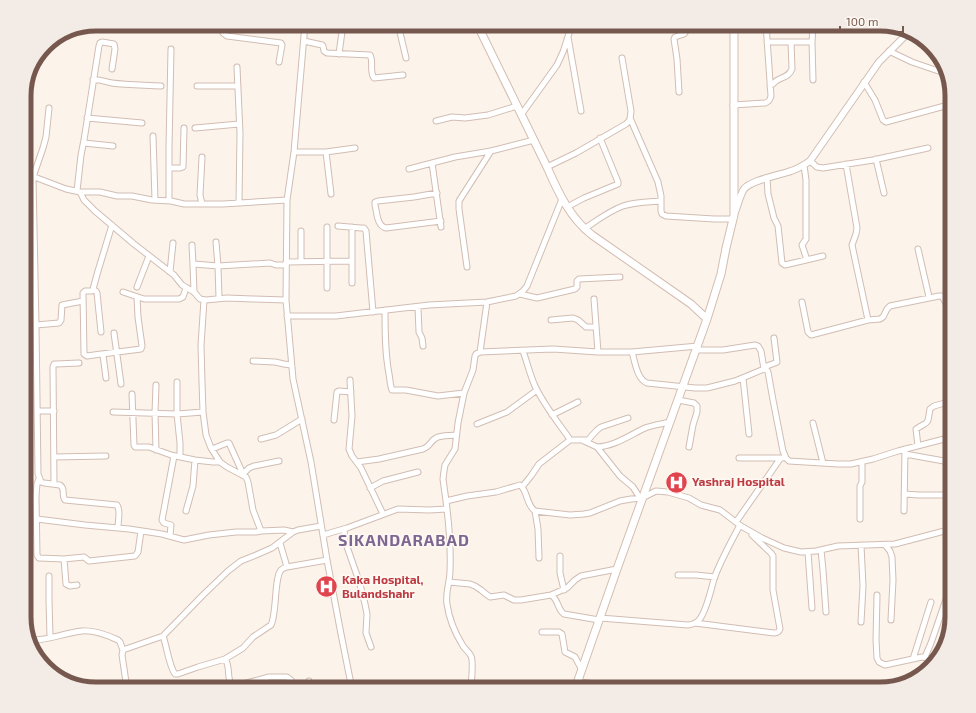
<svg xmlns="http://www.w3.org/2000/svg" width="976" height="713" font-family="'Exo 2',sans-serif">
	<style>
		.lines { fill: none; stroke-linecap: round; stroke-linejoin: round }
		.minor-casing { stroke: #d1bdb3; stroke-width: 7 }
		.tertiary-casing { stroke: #d1bdb3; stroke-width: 8 }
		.secondary-casing { stroke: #d4bcb0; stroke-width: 9 }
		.minor { stroke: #fff; stroke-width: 5 }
		.tertiary { stroke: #fff; stroke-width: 6 }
		.secondary { stroke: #fff; stroke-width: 7 }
		.labels { text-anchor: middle; stroke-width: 3.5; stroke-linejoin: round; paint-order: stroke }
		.health-label { font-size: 12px; font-weight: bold; fill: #be3a42; stroke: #fef8f2; text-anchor: start }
		.district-label { font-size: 16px; font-weight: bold; letter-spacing: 1px; fill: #7e6692; stroke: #fef8f2 }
		.rim { fill: none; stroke: #77584e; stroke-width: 5 }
	</style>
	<rect width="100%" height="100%" fill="#fcf4eb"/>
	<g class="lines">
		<defs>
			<path id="minor" d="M221 24 223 33 227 36 281 43 282 45 279 62
				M305 24 294 152 287 200 286 300 293 379 311 462 327 560 341 634 352 689
				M398 24 406 58
				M399 30 424 24
				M568 37 581 111
				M304 41 322 45 323 46 324 51 327 53 370 55C374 62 369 71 374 78L403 75
				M767 42H812L813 80
				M812 42 813 24
				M889 51 912 62 947 74
				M339 54 343 24
				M237 67 240 133 239 203
				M93 80C100 79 105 82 112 83 128 85 145 85 161 86
				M864 82 875 100 883 120 886 122 952 104
				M197 86H237
				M770 86C771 86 775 82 776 81 782 77 789 77 792 69L791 42
				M679 92 677 59 674 39 675 37 684 34 686 31 688 29H734
				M733 105 765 103C769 102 770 100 771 96L766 24
				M49 108 46 137 43 148 33 177 36 325 38 474 41 482 44 483 60 485C66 489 61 495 65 500L117 505C121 511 118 520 118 527
				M521 115 557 65 563 52 572 24
				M87 118 142 123
				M630 118 658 182 661 196V211L662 214 666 216 714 219H733
				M436 121 452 117 465 118 488 115 517 106
				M195 128 239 124
				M153 136 155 200
				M84 143 113 146
				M294 152H326L355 148
				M326 152 331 194
				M202 157 200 195 202 204
				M876 159 884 193
				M810 161 817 167 823 168 873 160 928 148
				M432 163 441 227
				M846 164 857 228 856 234 852 245 868 320
				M804 165 806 180V239L802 245 807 260
				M547 167 576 153 626 124 630 120 631 111 622 58
				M169 168H180L183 167 184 128
				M409 169 455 157 491 151 534 140
				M24 173 66 189 80 192H100L117 196H132L152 200 171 201 184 204H223L287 200
				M767 178 768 194 774 218 778 226 782 263 785 265 823 256
				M77 191 81 155 84 140 99 46 100 43 102 42 114 44 115 49 112 69
				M80 192 84 200 95 211 134 244 174 275 182 285 194 292 200 299 206 300 227 298 253 299 286 300
				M437 193 414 197 378 201 375 202V205C377 213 377 226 386 228L441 221
				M169 201V147L171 49
				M567 207 584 198 618 184V182L600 138
				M24 226 25 228
				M338 226 361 228H364L366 231 373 312
				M584 229C596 221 609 211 623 206 635 202 648 202 661 201
				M216 242 218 266 219 298
				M192 245 193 265
				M918 249 929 297
				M286 262 352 261
				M301 262V231
				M467 267 459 209V201L491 151
				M170 272 173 243
				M352 283V227
				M137 287 149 256
				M327 288V227
				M93 290 96 291 97 293 101 332
				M123 292 144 299H179L183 297 186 288
				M194 292 193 265 194 264 218 266 270 263 276 265H286
				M520 294 537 298 575 289 577 287V281L579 279 620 277
				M594 299 598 352
				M204 300 201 345 202 382 203 412 206 435 211 448 220 462 227 467 246 477 248 482 253 510 261 531 284 530 293 532
				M487 302 480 352 553 349 598 352H632L698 346
				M802 302 808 332 811 335 868 320 880 319 883 317 887 309 890 306 939 296H942L948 307 952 310
				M418 307 419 332 422 338 423 346
				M385 310C385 332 385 353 389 374 390 379 390 385 392 390H406L438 396 464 393
				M287 316H336L429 305 487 302 516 296 523 291 527 286 562 199
				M551 320 573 318 578 320 586 327H596
				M36 325 59 323 61 320 62 305 83 301
				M114 333 121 384
				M696 350H723L755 345 758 346 761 351 764 369
				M480 352 476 354 475 356 473 370 464 393 458 423 455 449 445 465 444 471 443 479 446 501 467 496 496 492 520 485C528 491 526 505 535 511L570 515 584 514 590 513 620 501 631 499 642 498 656 491 668 492 689 498 701 505 720 510 741 526 762 538 784 548 801 552 816 551 838 546 895 544 952 529
				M632 352C635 362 637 379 647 383L695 388H707L735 381 764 369 767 370 768 372 773 400 783 451 786 458 789 461 838 464H851L873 459 898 451 952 437
				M102 354 141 349 142 346 138 317 137 297
				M253 361 275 362 284 364 291 365
				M764 367 775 363 777 362 774 338
				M106 378 103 355 101 354 87 356 84 354 83 293 85 291H92L93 289 98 271 112 225
				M743 378 749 434
				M350 380 352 416 349 449 352 456 361 468 383 514
				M177 382V414L180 443V457
				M156 385 155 413 156 450
				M132 394 134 445 135 447H149L171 455 195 460 213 462H220
				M678 400 694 403 697 406V412L693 425 689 447
				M37 411H54
				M113 412 177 414 203 412
				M552 415 578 402
				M334 420 337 392 339 391 351 392
				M813 423 823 463
				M477 424 507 412 537 390
				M261 439 276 435 302 419
				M570 440H588L597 430 601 427 628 418
				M584 441 597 447 620 476 633 487 640 498
				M918 446 916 429C930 420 927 426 930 409L934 406 952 401
				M597 447C615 446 630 435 645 428 653 425 662 424 670 422
				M212 449 227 443H229L243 474
				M905 454 944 461 948 465 952 479
				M54 457 106 456
				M739 458H783
				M357 462 379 459 423 449C431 446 430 441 436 438 441 435 450 436 456 435
				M242 475 249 468 254 466 279 461
				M39 479 37 484 36 496 37 555 39 558 64 559 84 557 89 561 135 556 138 552 141 531
				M54 484 53 367 54 364H56L79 363
				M522 487 531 476 539 464 570 440 569 438C557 421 544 405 535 386 530 375 527 362 523 351
				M370 488 383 481 418 472
				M904 494 919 495H952
				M446 501C449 524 451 547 450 571 450 582 445 593 447 604 449 619 455 633 463 646 465 649 469 652 471 656 474 662 471 682 471 689
				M186 511 193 486 195 460
				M535 511 538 529 539 558
				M904 511 905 449
				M37 519 85 525 129 529 162 534 184 540 209 535 236 532H256L261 531
				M860 519V486L862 482V462
				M736 522 780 459
				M344 529 345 541 359 581 365 604 367 614 366 633 371 647
				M323 535 347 528 398 509 429 510 447 509
				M170 536 171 525 164 523 162 520 174 456
				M280 543 287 567
				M861 545 863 586 861 622
				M885 545 890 551 892 557 893 580 891 620
				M821 550 823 570 826 612
				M808 552 812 608
				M560 556V573L564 590
				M64 559 66 584 70 586 77 585
				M678 575H696L715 577
				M49 576V600L50 637
				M449 582 470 584 475 586 481 590 486 594 490 597 504 595 514 600H521L551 595C559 600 557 609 564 614L599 620
				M551 595 567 588 575 580 581 576 617 569
				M877 595 876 640 877 658 879 662 885 665 922 657 937 660
				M600 618 688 625C693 624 696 624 699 620 707 611 711 588 715 576 722 558 731 542 740 525
				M695 623 774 633C778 633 779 632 780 629L773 590V556L771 553 752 535
				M542 632H559L562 634 565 652 575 657 582 670
				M163 636C167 647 169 666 175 674H178L198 667 225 659C231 667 226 678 232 685H239L269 677H287L291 680 296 689
				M30 640C47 641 64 633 82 631 93 630 107 635 118 640L120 642 123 650
				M32 640 36 653 53 675
				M925 657 931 643 952 582
				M225 659 243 648 253 637 271 625C277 613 274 578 281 570 283 568 284 568 287 567L327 560
				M913 659 931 602
				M309 681 310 689
				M127 689 122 655 123 650 163 636 203 595 228 571 241 561 256 555 272 548 293 532 298 530 321 526
				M222 689 232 685
				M441 689C452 688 459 685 471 686"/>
			<path id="tertiary" d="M735 212C738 205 740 195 744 189 751 180 780 175 791 171 798 169 804 165 810 161L879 62 908 33
				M577 682 628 689"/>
			<path id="secondary" d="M477 24 547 167C558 192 570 218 592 235L691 304 707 319 617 569 575 689
				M707 319 721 274 726 248 734 215V24"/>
		</defs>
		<use href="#minor" class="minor-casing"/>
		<use href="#tertiary" class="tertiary-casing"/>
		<use href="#secondary" class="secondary-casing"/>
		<use href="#minor" class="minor"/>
		<use href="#tertiary" class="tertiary"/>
		<use href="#secondary" class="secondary"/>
	</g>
	<defs>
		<symbol id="hospital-disc" viewBox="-11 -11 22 22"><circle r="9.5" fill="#e0444e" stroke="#fef8f2"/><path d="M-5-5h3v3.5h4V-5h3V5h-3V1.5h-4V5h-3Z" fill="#fff"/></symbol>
	</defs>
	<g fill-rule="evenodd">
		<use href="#hospital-disc" x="664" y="470" width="25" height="25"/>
		<use href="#hospital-disc" x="314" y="574" width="25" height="25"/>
	</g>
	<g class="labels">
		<g class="health-label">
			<text x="692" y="486">Yashraj Hospital</text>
			<text x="342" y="584">Kaka Hospital,<tspan x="342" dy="14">Bulandshahr</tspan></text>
		</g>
		<g class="district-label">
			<text x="404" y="546">SIKANDARABAD</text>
		</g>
	</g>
	<path d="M0 0H976V713H0ZM96 31H880A65 65 0 0 1 945 96V617A65 65 0 0 1 880 682H96A65 65 0 0 1 31 617V96A65 65 0 0 1 96 31Z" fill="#f3ebe5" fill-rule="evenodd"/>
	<path class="rim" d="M96 31H880A65 65 0 0 1 945 96V617A65 65 0 0 1 880 682H96A65 65 0 0 1 31 617V96A65 65 0 0 1 96 31Z"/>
	<path d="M840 26v6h63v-6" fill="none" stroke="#77584e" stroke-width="2"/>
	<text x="846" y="26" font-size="12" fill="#77584e" stroke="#fef8f2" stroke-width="3" paint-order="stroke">100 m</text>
</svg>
